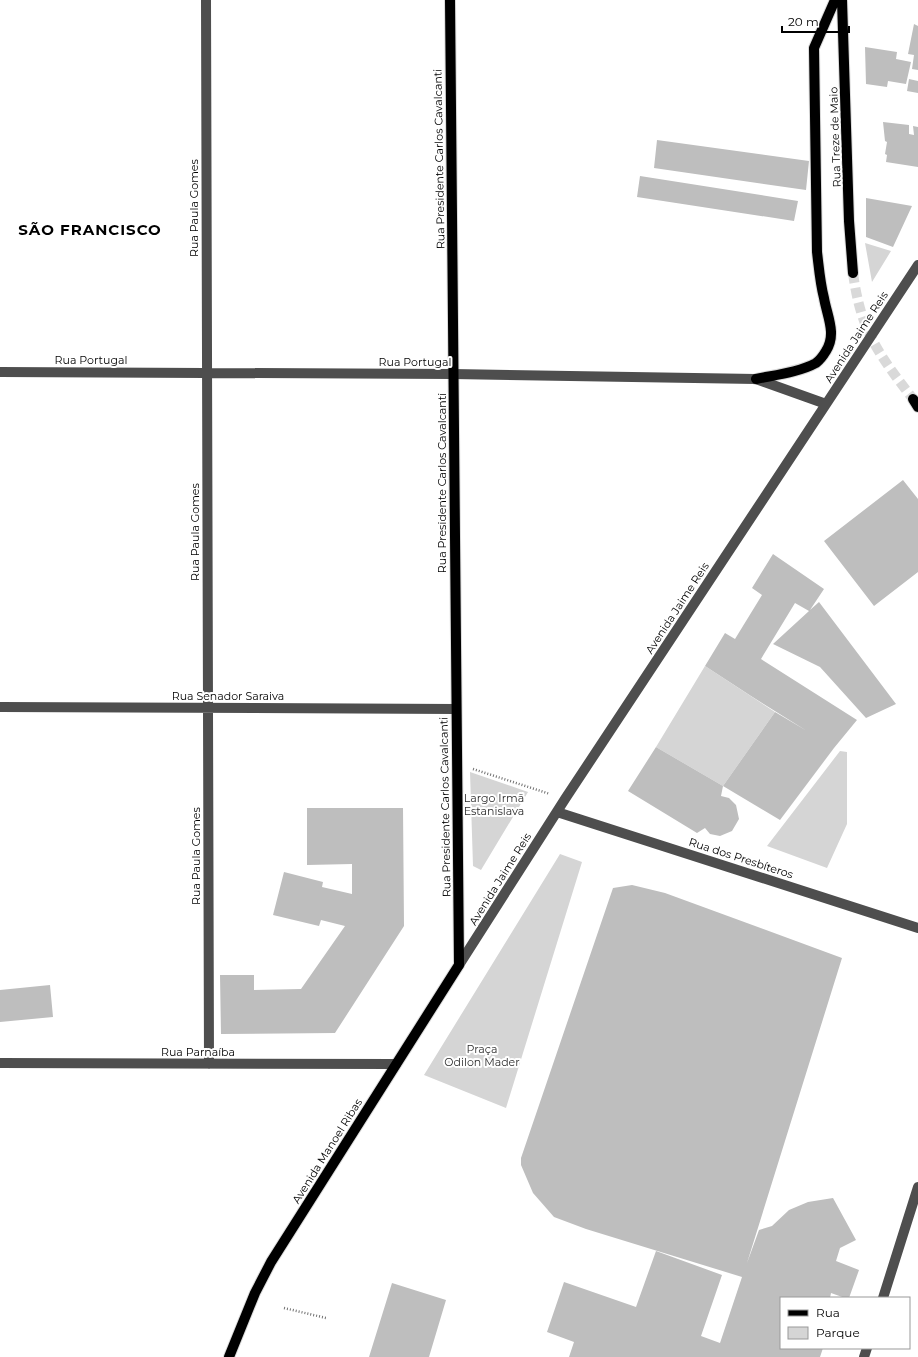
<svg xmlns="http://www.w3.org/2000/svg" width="918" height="1357" font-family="Montserrat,sans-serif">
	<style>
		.green { fill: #d5d5d5 }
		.building { fill: #bebebe }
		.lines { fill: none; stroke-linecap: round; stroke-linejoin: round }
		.major-tunnel { stroke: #d9d9d9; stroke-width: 10; stroke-dasharray: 10 5; stroke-linecap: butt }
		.major-casing { stroke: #dbdbdb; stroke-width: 12 }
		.path { stroke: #707070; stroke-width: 2.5; stroke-dasharray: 1 2; stroke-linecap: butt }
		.minor { stroke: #4e4e4e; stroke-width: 10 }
		.major { stroke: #000; stroke-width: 10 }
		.labels { text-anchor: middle; stroke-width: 4; stroke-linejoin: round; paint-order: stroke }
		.street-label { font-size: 11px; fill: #000; stroke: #fff }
		.park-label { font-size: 11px; fill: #2c2c2c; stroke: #fff }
		.district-label { font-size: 15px; font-weight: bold; letter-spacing: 1px; fill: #000; stroke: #fff }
	</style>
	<rect width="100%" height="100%" fill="#fff"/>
	<path class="green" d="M865 243 891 251 872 282Z
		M705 666 775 712 723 786 656 747Z
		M840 751 847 752V824L827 868 767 846Z
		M470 772 528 792 481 870 473 866Z
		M560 854 582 862 506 1108 424 1075Z"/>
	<path class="building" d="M914 24 918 26V70L912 69 914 55 908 54Z
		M865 47 897 52 896 59 911 62 906 84 888 81 887 87 866 84Z
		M909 79 918 81V93L907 91Z
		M883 122 909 125V134L914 135 913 126 918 127V167L886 162 887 155 885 154 887 142 885 141Z
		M657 140 809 161 806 190 654 168Z
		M640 176 798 201 794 221 637 197Z
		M866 198 912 206 893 247 866 237Z
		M903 480 918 499V572L874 606 824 541Z
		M773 554 824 589 810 610 819 602 896 704 866 718 820 667 773 644 809 611 795 603 761 659 857 720 834 748 780 820 723 786 775 712 807 731 751 696 705 666 725 633 735 639 762 595 752 588Z
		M656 747 723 786 721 796 729 798 736 805 739 819 732 831 720 836 710 834 705 828 697 833 628 791Z
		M307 808H403L404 926 335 1033 221 1034 220 975H254V990L301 989 345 926 321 920 319 926 273 915 284 872 323 882 322 887 352 894V864L307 865Z
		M632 885 665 893 842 958 747 1263 759 1230 772 1226 789 1210 808 1202 833 1198 856 1240 840 1248 836 1261 859 1270 849 1298H845L831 1293 830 1298H781V1348H823L820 1357H569L574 1342 547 1332 564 1282 636 1307 656 1251 722 1275 701 1336 720 1343 742 1277 586 1229 554 1217 533 1193 521 1165V1158L613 888Z
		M50 985 53 1017 0 1022V990Z
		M392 1283 446 1300 429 1357H369Z"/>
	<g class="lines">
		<path class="major-tunnel" d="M853 273C855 288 858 303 863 318 873 348 894 374 913 399"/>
		<defs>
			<path id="major" d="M842 0 849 221 853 273
				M756 379C775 375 800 372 816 363 820 360 823 356 826 351 837 334 827 316 824 298 820 283 819 268 817 252L814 48 835 0
				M913 399 918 407
				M229 1357 255 1293 271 1262 459 965 450 0"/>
		</defs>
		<use href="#major" class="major-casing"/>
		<path class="path" d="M473 769 550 794
			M284 1308 326 1318"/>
		<path class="minor" d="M206 0 209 1064
			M0 372 453 374 756 379 826 404
			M0 707 456 709
			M557 812 918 928
			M459 965 565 799 918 265
			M0 1063 396 1064
			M883 1298 918 1187
			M864 1357 867 1348"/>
		<use href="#major" class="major"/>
	</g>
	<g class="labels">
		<g class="street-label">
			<text transform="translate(835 137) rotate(-92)" y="4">Rua Treze de Maio</text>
			<text transform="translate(439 159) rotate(-91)" y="4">Rua Presidente Carlos Cavalcanti</text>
			<text transform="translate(194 208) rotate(-90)" y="4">Rua Paula Gomes</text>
			<text transform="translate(856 337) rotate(-57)" y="4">Avenida Jaime Reis</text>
			<text x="91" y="364">Rua Portugal</text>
			<text x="415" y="366">Rua Portugal</text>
			<text transform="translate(442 483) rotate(-90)" y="4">Rua Presidente Carlos Cavalcanti</text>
			<text transform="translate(195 532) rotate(-90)" y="4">Rua Paula Gomes</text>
			<text transform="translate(677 608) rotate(-57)" y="4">Avenida Jaime Reis</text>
			<text x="228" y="700">Rua Senador Saraiva</text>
			<text transform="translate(445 807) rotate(-91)" y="4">Rua Presidente Carlos Cavalcanti</text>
			<text transform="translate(196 856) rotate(-90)" y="4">Rua Paula Gomes</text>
			<text transform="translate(741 858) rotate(18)" y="4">Rua dos Presbíteros</text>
			<text transform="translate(500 879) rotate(-58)" y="4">Avenida Jaime Reis</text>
			<text x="198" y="1056">Rua Parnaíba</text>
			<text transform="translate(327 1151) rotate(-58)" y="4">Avenida Manoel Ribas</text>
		</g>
		<g class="park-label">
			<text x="494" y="802">Largo Irmã<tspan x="494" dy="13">Estanislava</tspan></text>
			<text x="482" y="1053">Praça<tspan x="482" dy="13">Odilon Mader</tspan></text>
		</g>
		<g class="district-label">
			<text x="90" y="235">SÃO FRANCISCO</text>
		</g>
	</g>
	<rect x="780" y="1297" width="130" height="52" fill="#ffffff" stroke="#999999"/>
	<rect x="788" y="1310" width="20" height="6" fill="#000000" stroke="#999999"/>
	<text x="816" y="1317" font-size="12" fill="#000000">Rua</text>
	<rect x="788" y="1327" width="20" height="12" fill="#d5d5d5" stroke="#999999"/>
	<text x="816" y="1337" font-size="12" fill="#000000">Parque</text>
	<path d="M782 26v6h67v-6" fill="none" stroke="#000000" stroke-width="2"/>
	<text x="788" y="26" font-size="12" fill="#000000" stroke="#ffffff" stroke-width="3" paint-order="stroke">20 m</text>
</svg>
